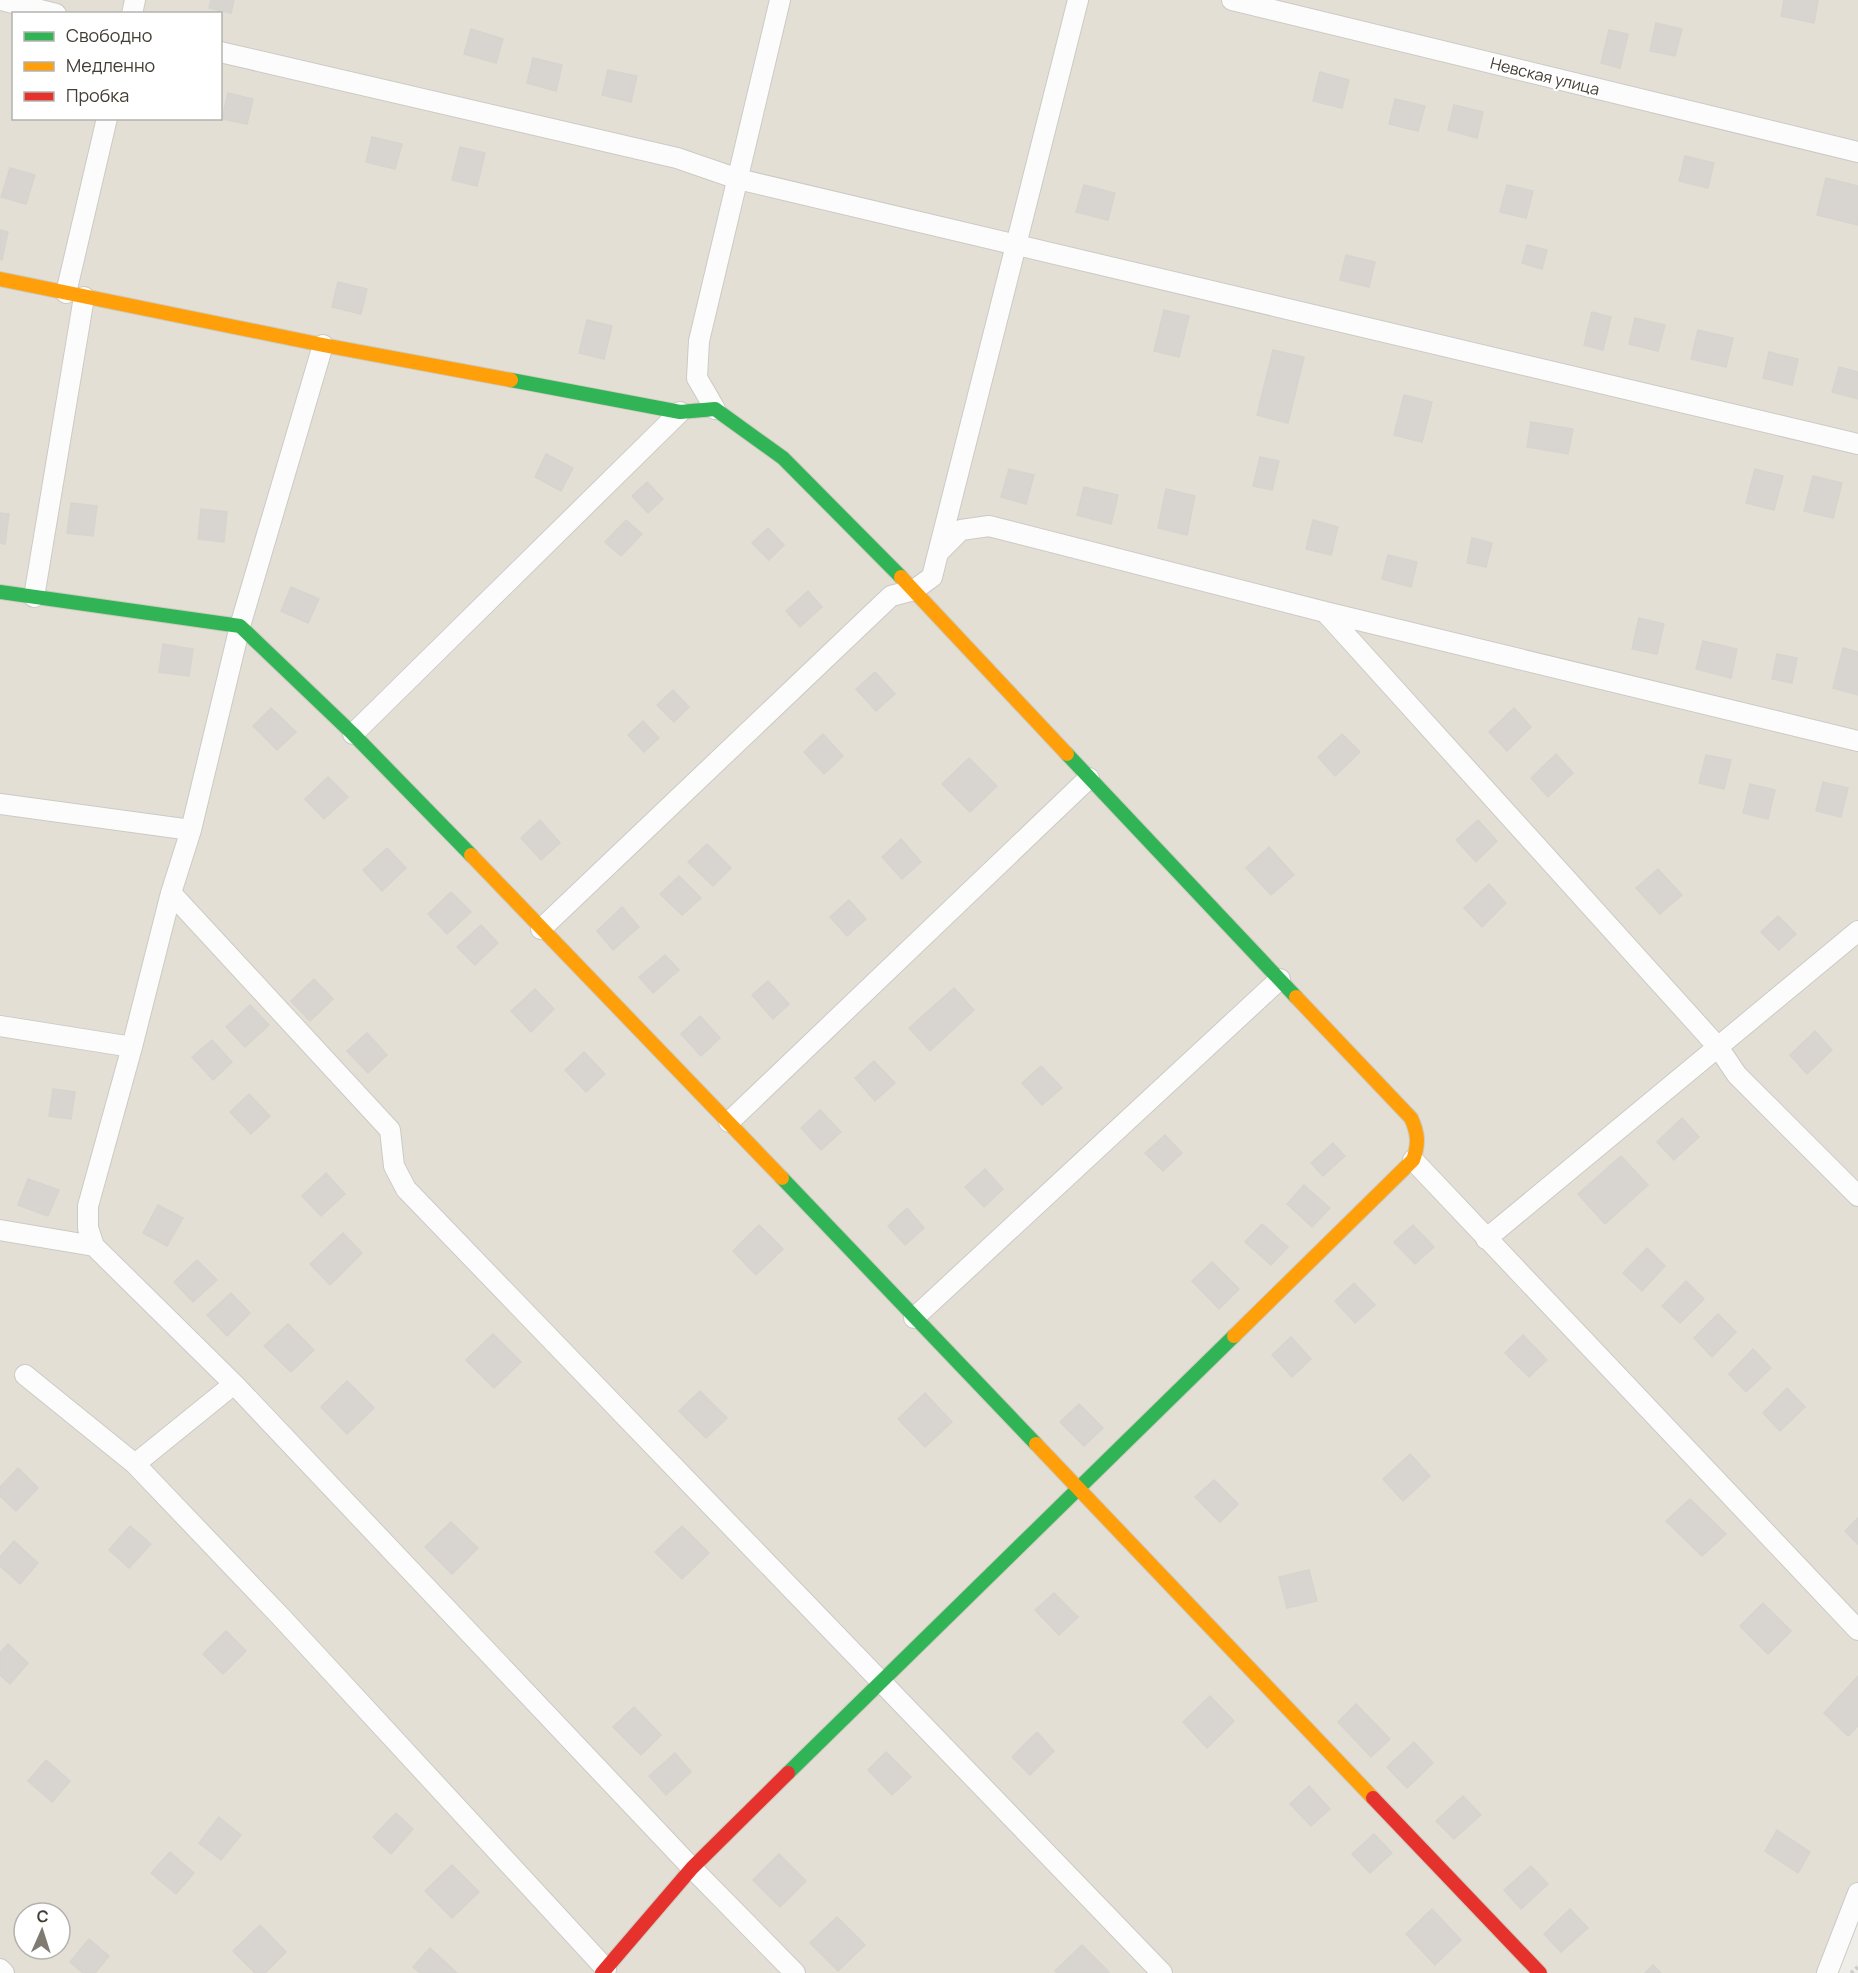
<svg xmlns="http://www.w3.org/2000/svg" width="1858" height="1973" font-family="Manrope,sans-serif">
	<style>
		.residential { fill: #e3dfd5; fill-rule: evenodd }
		.building { fill: #d8d5d0; stroke: #d6d4ce; stroke-width: 1.5 }
		.lines { fill: none; stroke-linecap: round; stroke-linejoin: round }
		.street-casing { stroke: #cccac5; stroke-width: 22 }
		.fast-casing { stroke: #cdcabf; stroke-width: 16 }
		.slow-casing { stroke: #cdcabf; stroke-width: 16 }
		.jam-casing { stroke: #cdcabf; stroke-width: 16 }
		.path { stroke: #cfcdc9; stroke-width: 4; stroke-dasharray: 3 3; stroke-linecap: butt }
		.street { stroke: #fcfcfc; stroke-width: 20 }
		.fast { stroke: #30b455; stroke-width: 14 }
		.slow { stroke: #ff9f0a; stroke-width: 14 }
		.jam { stroke: #e5322d; stroke-width: 14 }
		.labels { text-anchor: middle; stroke-width: 4.5; stroke-linejoin: round; paint-order: stroke }
		.street-label { font-size: 16px; fill: #433e34; stroke: #fff }
	</style>
	<rect width="100%" height="100%" fill="#eeede8"/>
	<path class="residential" d="M0 0H1858V1883L1824 1973H0ZM14 14H220V118H14ZM24 1913H60V1949H24Z"/>
	<path class="building" d="M211 0H234L231 13 209 8Z
		M1784 0 1818 1 1814 23 1781 16Z
		M1656 23 1682 29 1675 56 1650 51Z
		M471 29 503 39 496 63 464 54Z
		M1609 30 1628 34 1620 68 1601 63Z
		M533 58 562 65 556 91 527 83Z
		M608 70 637 76 631 102 602 95Z
		M1320 72 1349 80 1342 108 1313 101Z
		M228 93 253 99 247 124 222 119Z
		M1395 99 1425 106 1418 131 1389 124Z
		M1454 105 1483 112 1477 138 1448 130Z
		M372 137 402 144 395 169 366 162Z
		M460 147 485 153 477 186 452 180Z
		M1685 156 1714 163 1708 188 1679 181Z
		M10 168 35 175 26 204 1 197Z
		M1826 178 1858 186V225L1817 215Z
		M1084 185 1115 193 1108 220 1076 212Z
		M1507 185 1533 191 1526 218 1500 212Z
		M0 230 8 232 2 260 0 259Z
		M1527 245 1547 250 1542 269 1522 263Z
		M1346 255 1375 262 1369 287 1340 280Z
		M338 282 367 289 361 314 332 307Z
		M1164 310 1189 316 1179 357 1154 351Z
		M1592 312 1611 317 1603 350 1584 345Z
		M1635 318 1665 325 1658 351 1629 344Z
		M587 320 612 326 604 359 579 353Z
		M1698 330 1733 338 1726 367 1691 359Z
		M1273 350 1304 357 1288 423 1257 415Z
		M1769 352 1798 359 1792 385 1763 378Z
		M1839 367 1858 372V399L1832 392Z
		M1404 395 1432 402 1422 442 1394 435Z
		M1531 422 1573 429 1568 454 1527 447Z
		M546 454 573 468 561 491 535 477Z
		M1260 457 1279 461 1272 490 1253 486Z
		M1009 469 1034 475 1026 504 1001 497Z
		M1755 469 1783 476 1774 510 1746 503Z
		M1813 476 1842 483 1833 518 1804 511Z
		M647 482 663 499 648 513 632 496Z
		M1084 487 1118 495 1111 524 1077 515Z
		M1166 489 1195 496 1187 535 1158 528Z
		M71 503 97 506 93 536 67 533Z
		M201 509 227 512 224 542 198 539Z
		M0 513 9 514 5 544 0 543Z
		M626 520 642 534 621 556 605 542Z
		M1313 520 1338 527 1331 555 1306 549Z
		M768 528 784 545 769 560 752 543Z
		M1472 538 1492 543 1486 567 1467 563Z
		M1388 555 1417 562 1411 587 1382 579Z
		M291 587 319 599 308 623 281 611Z
		M808 591 822 607 800 627 786 611Z
		M1639 618 1664 624 1657 654 1632 649Z
		M1703 641 1737 649 1731 678 1696 669Z
		M163 644 193 649 189 676 159 672Z
		M1843 648 1858 652V695L1833 688Z
		M1777 654 1797 658 1792 683 1772 679Z
		M875 672 895 694 876 711 856 689Z
		M673 690 689 707 674 722 657 705Z
		M271 708 296 732 277 750 253 726Z
		M1514 708 1531 727 1507 751 1489 732Z
		M643 721 659 738 644 752 628 735Z
		M823 734 843 756 824 774 804 752Z
		M1342 734 1360 752 1335 776 1318 757Z
		M1556 754 1573 773 1548 797 1531 778Z
		M1706 755 1731 760 1724 789 1699 783Z
		M969 758 997 786 970 812 942 784Z
		M328 777 348 797 324 819 305 799Z
		M1823 782 1848 788 1841 817 1816 811Z
		M1750 784 1775 790 1768 819 1743 813Z
		M540 820 560 843 541 860 521 838Z
		M1478 820 1497 841 1476 862 1456 840Z
		M901 839 921 862 902 879 882 857Z
		M707 844 731 868 713 886 688 862Z
		M1269 847 1294 875 1271 895 1246 868Z
		M387 848 406 868 382 891 363 870Z
		M1658 869 1682 895 1660 914 1636 888Z
		M679 876 701 898 682 915 660 894Z
		M1489 884 1506 903 1482 927 1464 908Z
		M451 892 471 912 447 934 428 914Z
		M849 900 866 919 847 936 830 917Z
		M622 907 639 927 613 950 597 931Z
		M1778 916 1796 934 1779 950 1761 932Z
		M481 925 498 943 475 965 457 947Z
		M665 955 679 970 653 993 639 977Z
		M314 979 333 999 310 1021 291 1001Z
		M768 981 789 1004 773 1019 752 995Z
		M954 988 974 1010 930 1051 909 1028Z
		M535 989 554 1009 531 1032 511 1011Z
		M250 1005 269 1025 245 1047 226 1027Z
		M700 1016 720 1038 701 1056 681 1034Z
		M1815 1031 1832 1050 1807 1074 1790 1055Z
		M367 1033 387 1055 368 1073 347 1051Z
		M212 1040 232 1062 213 1080 192 1057Z
		M584 1052 605 1074 586 1092 565 1070Z
		M874 1061 895 1083 875 1101 855 1078Z
		M1041 1066 1062 1088 1042 1105 1022 1083Z
		M53 1089 75 1092 71 1119 49 1116Z
		M249 1094 270 1116 251 1134 230 1112Z
		M820 1110 841 1132 821 1150 801 1128Z
		M1682 1118 1699 1137 1674 1160 1657 1142Z
		M1165 1135 1182 1153 1163 1171 1145 1153Z
		M1333 1143 1345 1156 1323 1176 1311 1163Z
		M1621 1156 1648 1185 1605 1224 1578 1194Z
		M985 1169 1003 1189 984 1207 965 1187Z
		M326 1173 345 1194 321 1216 302 1196Z
		M28 1179 59 1190 48 1216 18 1205Z
		M1304 1185 1330 1208 1312 1227 1287 1204Z
		M158 1205 183 1218 167 1246 143 1233Z
		M907 1208 924 1228 905 1245 888 1226Z
		M1262 1224 1288 1247 1271 1265 1245 1242Z
		M759 1225 783 1249 756 1275 733 1251Z
		M1413 1225 1434 1247 1415 1264 1394 1242Z
		M343 1233 362 1253 330 1285 310 1264Z
		M1647 1248 1665 1266 1642 1291 1623 1273Z
		M197 1260 217 1280 193 1302 174 1282Z
		M1212 1262 1239 1289 1219 1309 1192 1281Z
		M1686 1281 1704 1299 1680 1323 1662 1306Z
		M1354 1283 1375 1305 1355 1323 1335 1301Z
		M231 1293 250 1313 227 1336 207 1315Z
		M1718 1314 1736 1332 1712 1357 1694 1338Z
		M288 1324 314 1350 291 1372 264 1346Z
		M493 1334 521 1362 494 1388 466 1360Z
		M1523 1335 1547 1360 1529 1377 1505 1353Z
		M1291 1337 1311 1359 1292 1377 1272 1355Z
		M1753 1349 1771 1368 1746 1392 1729 1374Z
		M347 1381 374 1408 347 1434 321 1407Z
		M1787 1388 1805 1407 1780 1431 1763 1413Z
		M700 1391 727 1418 706 1438 679 1411Z
		M925 1393 952 1422 925 1447 898 1419Z
		M1079 1404 1103 1428 1084 1446 1060 1422Z
		M1410 1454 1430 1476 1403 1501 1383 1479Z
		M18 1468 38 1488 16 1511 0 1496V1487Z
		M1214 1480 1238 1504 1220 1522 1195 1497Z
		M1690 1499 1726 1534 1702 1556 1666 1521Z
		M1858 1518V1544L1845 1531Z
		M451 1522 478 1548 452 1574 425 1547Z
		M130 1526 151 1544 129 1568 109 1550Z
		M682 1526 709 1553 682 1579 655 1552Z
		M14 1541 38 1563 20 1584 0 1566V1557Z
		M1309 1570 1317 1601 1287 1608 1279 1577Z
		M1054 1593 1078 1617 1059 1635 1035 1610Z
		M1763 1603 1791 1631 1768 1654 1740 1626Z
		M226 1631 246 1651 223 1674 203 1654Z
		M8 1644 28 1663 10 1684 0 1675V1653Z
		M1858 1676V1726L1848 1736 1824 1713Z
		M1210 1696 1234 1721 1207 1748 1183 1722Z
		M1356 1704 1390 1739 1371 1757 1338 1722Z
		M634 1707 661 1735 641 1755 613 1727Z
		M1037 1732 1054 1751 1030 1775 1012 1757Z
		M1414 1742 1433 1763 1407 1788 1387 1767Z
		M886 1752 911 1777 892 1795 868 1770Z
		M675 1753 691 1772 666 1795 649 1776Z
		M46 1760 70 1781 52 1802 28 1781Z
		M1309 1786 1330 1809 1311 1826 1290 1804Z
		M1463 1796 1481 1815 1454 1839 1436 1821Z
		M396 1813 413 1829 391 1854 373 1837Z
		M219 1817 241 1835 221 1860 199 1843Z
		M1777 1830 1810 1852 1798 1873 1765 1851Z
		M1374 1834 1392 1853 1370 1873 1352 1854Z
		M170 1852 194 1873 176 1894 151 1873Z
		M779 1854 806 1881 780 1907 753 1880Z
		M452 1865 479 1892 452 1918 425 1891Z
		M1531 1866 1548 1884 1521 1909 1504 1890Z
		M1432 1909 1461 1940 1435 1965 1406 1934Z
		M1570 1909 1588 1928 1561 1952 1544 1934Z
		M837 1917 865 1945 838 1971 810 1943Z
		M260 1925 286 1952 265 1973H255L233 1951Z
		M89 1939 109 1956 95 1973H83L70 1962Z
		M1082 1945 1109 1972 1108 1973H1058L1055 1971Z
		M430 1948 457 1973H420L413 1967Z
		M1653 1965 1661 1973H1645Z"/>
	<g class="lines">
		<defs>
			<path id="street" d="M1 0 56 14
				M1232 0 1858 152
				M132 14 135 0
				M220 52 677 158 738 179 1858 444
				M66 293 107 118
				M323 345 240 626 191 830 171 893 132 1047 88 1206V1228L94 1246 234 1384 692 1868 795 1973
				M715 409 697 378 699 341 780 0
				M940 551 961 530 989 526 1325 612 1858 741
				M34 597 84 297
				M1325 612 1718 1047 1737 1075 1858 1196
				M353 734 680 412
				M0 804 191 830
				M171 893 390 1130 394 1166 406 1189 1162 1973
				M541 929 891 596 914 590 932 577 1078 0
				M0 1026 132 1047
				M729 1122 1089 778
				M1413 1160 1858 1630
				M0 1230 94 1246
				M1486 1239 1858 931
				M914 1318 1280 979
				M25 1375 135 1464 282 1618 606 1969
				M135 1464 234 1384
				M0 1969 4 1973
				M1827 1973 1858 1893"/>
			<path id="fast" d="M511 380 680 412 715 409 783 458 901 577
				M0 592 240 626 353 734 471 855
				M1067 754 1296 997
				M782 1178 1036 1444
				M788 1773 1234 1336"/>
			<path id="slow" d="M0 279 323 345 511 380
				M901 577 1067 754
				M471 855 782 1178
				M1234 1336 1413 1160C1419 1144 1418 1133 1411 1118L1296 997
				M1036 1444 1373 1798"/>
			<path id="jam" d="M1373 1798 1540 1973
				M602 1973 692 1868 788 1773"/>
		</defs>
		<use href="#street" class="street-casing"/>
		<use href="#fast" class="fast-casing"/>
		<use href="#slow" class="slow-casing"/>
		<use href="#jam" class="jam-casing"/>
		<path class="path" d="M1851 1973 1858 1967"/>
		<use href="#street" class="street"/>
		<use href="#fast" class="fast"/>
		<use href="#slow" class="slow"/>
		<use href="#jam" class="jam"/>
	</g>
	<g class="labels">
		<g class="street-label">
			<text transform="translate(1545 76) rotate(14)" y="6">Невская улица</text>
		</g>
	</g>
	<rect x="12" y="12" width="210" height="108" fill="#ffffff" stroke="#b4b2ae" stroke-width="1.5"/>
	<rect x="24" y="32" width="30" height="9" fill="#30b455" stroke="#b4b2ae" stroke-width="1.5"/>
	<text x="66" y="42" font-size="18" fill="#433e34">Свободно</text>
	<rect x="24" y="62" width="30" height="9" fill="#ff9f0a" stroke="#b4b2ae" stroke-width="1.5"/>
	<text x="66" y="72" font-size="18" fill="#433e34">Медленно</text>
	<rect x="24" y="92" width="30" height="9" fill="#e5322d" stroke="#b4b2ae" stroke-width="1.5"/>
	<text x="66" y="102" font-size="18" fill="#433e34">Пробка</text>
	<g transform="translate(42 1931) rotate(3)"><circle r="28" fill="#ffffff" stroke="#b4b2ae" stroke-width="1.5"/>
	<path d="M0-4.5L10 22L0 15L-10 22Z" fill="#7f7b73"/>
	<text y="-9" font-size="16" font-weight="bold" text-anchor="middle" fill="#433e34">С</text>
	</g>
</svg>
